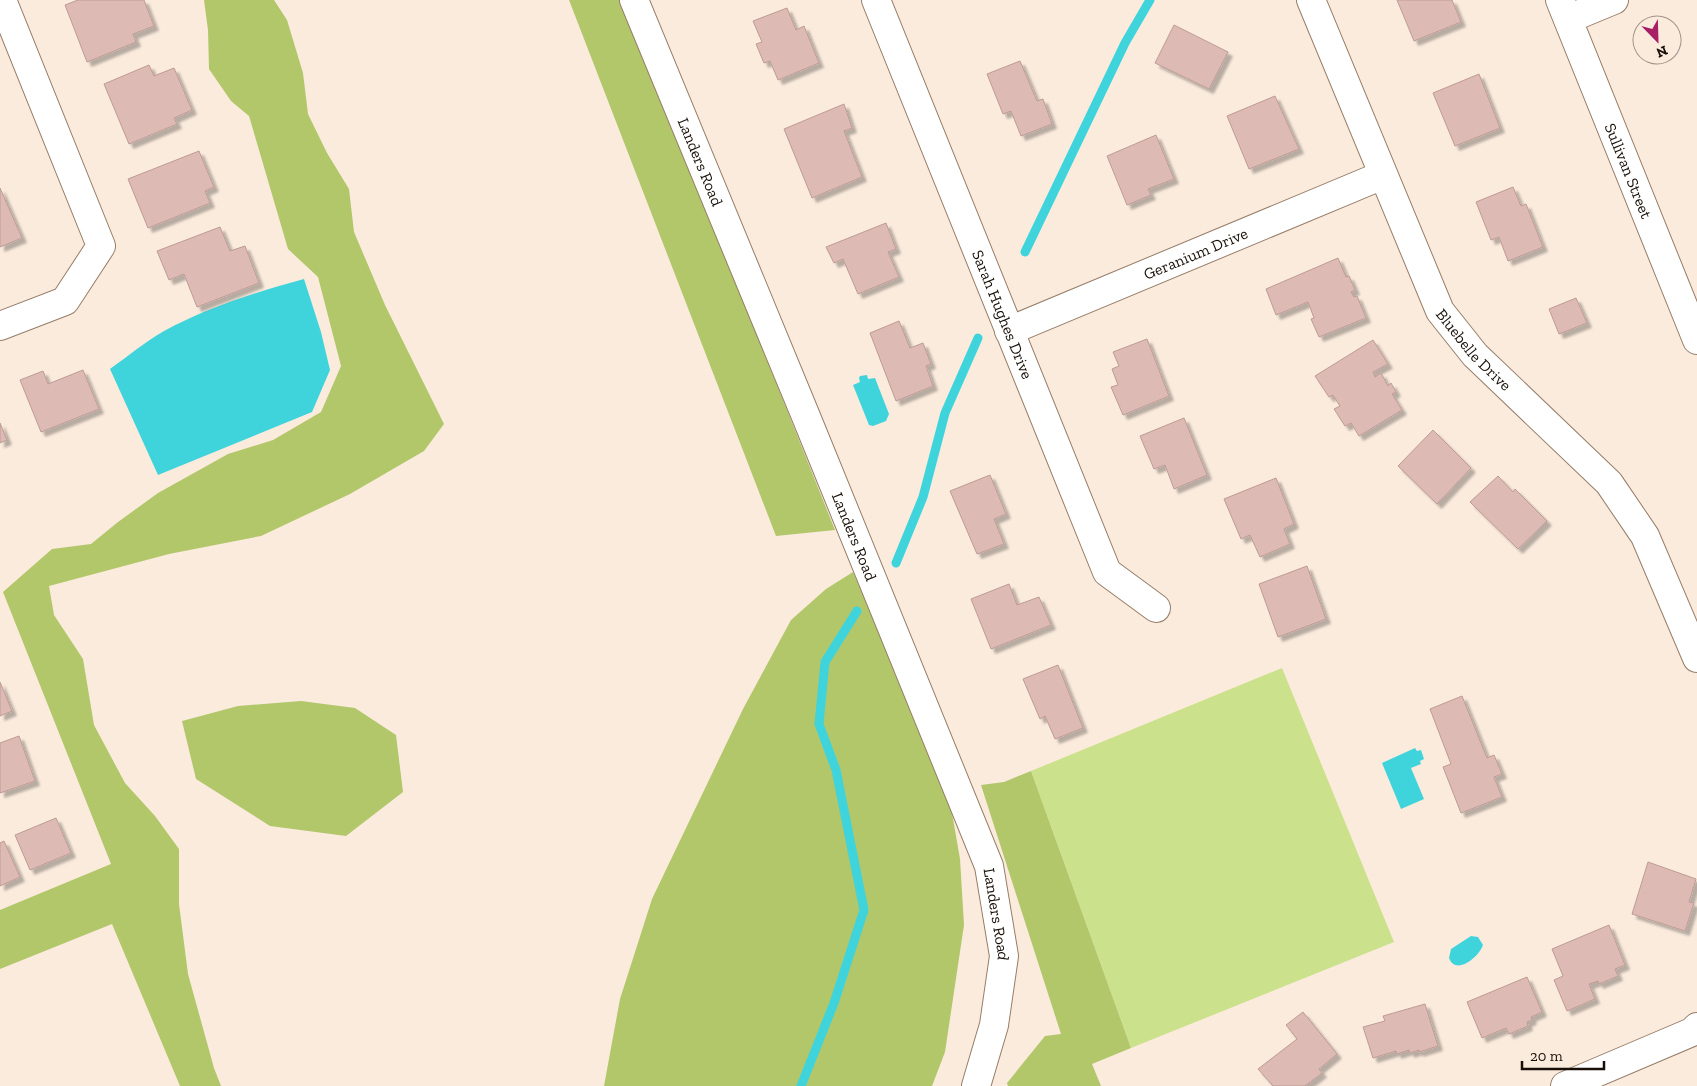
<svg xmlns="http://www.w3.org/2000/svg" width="1697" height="1086" font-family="'Zilla Slab',serif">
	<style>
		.green { fill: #cce18b }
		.forest { fill: #b2c76a }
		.water { fill: #3fd4dc }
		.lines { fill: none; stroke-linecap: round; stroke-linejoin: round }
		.stream { stroke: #3fd4dc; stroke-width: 9 }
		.building { fill: #debab4; stroke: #bd9b95; filter: url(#shadow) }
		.street-casing { stroke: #967e69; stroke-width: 30 }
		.secondary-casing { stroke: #967e69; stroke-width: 30 }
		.street { stroke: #fff; stroke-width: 28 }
		.secondary { stroke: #fff; stroke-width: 28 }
		.labels { text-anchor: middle; stroke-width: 4.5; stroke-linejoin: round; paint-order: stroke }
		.street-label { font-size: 16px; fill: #180f08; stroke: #fbebdd }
	</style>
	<defs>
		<filter id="shadow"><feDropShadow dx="4.5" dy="4.5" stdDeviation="1" flood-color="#0004"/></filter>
	</defs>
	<rect width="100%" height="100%" fill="#fbebdd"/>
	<path class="green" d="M1282 668 1394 942 1131 1048 1031 771Z"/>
	<path class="forest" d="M204 0H274L287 20 303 73 308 114 327 153 349 189 354 232 385 305 444 424 424 451 350 494 261 536 169 554 49 586 54 615 83 659 94 725 125 783 155 816 179 849V904L188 974 214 1068 221 1086H180L112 924 0 969V910L111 864 3 592 52 549 91 544 118 522 158 493 228 454 273 440 321 412 341 366 318 277 288 249 249 116 231 101 209 69 208 30Z
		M569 0H623L835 530 776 536Z
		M853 572 948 790 960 859 964 925 945 1052 932 1086H604L620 999 652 899 743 709 791 620 826 589Z
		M301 701 355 708 396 735 403 792 346 836 270 826 196 779 182 721 238 706Z
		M1031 771 1131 1048 1092 1064 1101 1086H1008L1007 1083 1045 1036 1061 1034 981 785 1004 782Z"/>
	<path class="water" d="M304 279 321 332 330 370 312 412 158 475 110 369C128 356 145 342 164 331 207 308 256 292 304 279Z
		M867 375 868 379 875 378 889 414 886 421 873 426 869 425 853 385 860 382 859 378 860 376Z
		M1415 748 1417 751 1421 750 1424 759 1420 761 1421 764 1411 768 1424 799 1401 809 1382 763Z
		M1471 936 1478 937 1483 945C1479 957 1456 976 1449 958L1451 949Z"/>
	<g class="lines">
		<path class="stream" d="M1025 252 1125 43 1150 0
			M896 563 923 497 945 413 978 338
			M801 1086 834 1003 864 910 836 770 819 724 825 662 857 611"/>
	</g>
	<path class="building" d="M78 0H144L154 26 133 34 136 42 87 62 65 5Z
		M1397 0H1452L1461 22 1414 41Z
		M787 8 796 30 804 26 819 63 778 80 770 61 764 63 756 44 762 42 753 21Z
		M1174 25 1228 52 1209 89 1155 63Z
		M1020 61 1037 101 1043 99 1052 124 1021 136 1011 111 1003 114 987 74Z
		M149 65 154 76 174 68 192 110 174 118 177 124 129 144 104 84Z
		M1479 74 1500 128 1455 146 1433 93Z
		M1275 96 1299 149 1249 169 1227 116Z
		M844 104 852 128 844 131 862 177 812 198 784 129Z
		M1156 135 1174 179 1148 189 1151 195 1127 205 1107 156Z
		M199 151 214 187 205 191 210 203 148 228 128 179Z
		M1513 187 1521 206 1526 204 1543 247 1508 261 1499 237 1491 240 1476 202Z
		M0 188 22 238 0 247Z
		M886 223 896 249 888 252 899 277 858 294 843 259 834 263 826 247Z
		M220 227 230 251 245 246 259 283 197 307 184 274 169 280 157 251Z
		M1338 258 1346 277 1349 276 1355 290 1351 292 1354 297 1357 296 1366 318 1319 337 1311 319 1314 318 1308 302 1276 315 1266 289Z
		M1576 298 1587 323 1559 334 1549 309Z
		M899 321 910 348 923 343 931 364 926 366 933 386 896 401 870 333Z
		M1147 339 1169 396 1123 415 1111 387 1118 385 1112 369 1119 366 1113 352Z
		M1373 340 1388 364 1373 372 1375 377 1381 373 1388 386 1391 383 1396 392 1392 394 1402 410 1359 436 1351 423 1345 426 1334 409 1340 406 1333 395 1329 397 1315 376Z
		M83 370 99 409 41 432 20 380 43 371 48 384Z
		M1184 418 1207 475 1174 489 1165 465 1154 469 1140 436Z
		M0 423 7 440 0 443Z
		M1433 430 1471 468 1437 504 1398 466Z
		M990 475 1006 514 994 519 1004 544 977 554 950 491Z
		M1498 476 1513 492 1515 489 1547 521 1518 549 1470 502Z
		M1276 478 1294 524 1284 529 1290 544 1260 557 1250 535 1241 539 1224 499Z
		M1307 566 1326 619 1278 637 1259 584Z
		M1009 584 1017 605 1039 597 1051 625 991 649 971 599Z
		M1058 665 1083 728 1055 739 1045 716 1040 719 1023 679Z
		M0 682 12 711 0 716Z
		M1462 696 1487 758 1494 755 1502 774 1494 777 1502 797 1461 813 1443 767 1451 764 1430 709Z
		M19 736 35 781 0 793V743Z
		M56 818 71 853 30 870 15 835Z
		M4 841 20 877 0 886V843Z
		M1648 862 1696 879 1689 902 1694 903 1685 931 1632 914Z
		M1609 925 1625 965 1615 969 1618 976 1599 984 1598 981 1589 984 1595 999 1567 1011 1554 980 1563 976 1552 949Z
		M1527 977 1542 1012 1531 1017 1532 1020 1527 1022 1528 1026 1509 1034 1506 1028 1482 1038 1467 1002Z
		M1425 1004 1438 1046 1419 1052V1050L1410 1053 1409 1050 1397 1054 1396 1051 1373 1058 1363 1027 1385 1021 1383 1016Z
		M1303 1012 1337 1054 1319 1069 1322 1073 1305 1086H1273L1258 1069 1297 1039 1286 1025Z"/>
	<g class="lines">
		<defs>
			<g id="street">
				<path id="s1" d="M634 0 807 419 989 866 1004 956 994 1025 976 1086"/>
				<path id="s2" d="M876 0 1107 572 1156 608"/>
				<path id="s3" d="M1311 0 1440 311 1475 355 1609 483 1645 536 1697 658"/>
				<path d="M1568 19 1614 0"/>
				<path d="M0 326 65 301 101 246 2 0"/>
				<path id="s4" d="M1009 331 1383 175"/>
				<path d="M1565 1086 1692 1032 1697 1027"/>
			</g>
			<g id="secondary">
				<path id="s5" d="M1560 0 1697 340"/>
			</g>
		</defs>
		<use href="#street" class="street-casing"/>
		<use href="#secondary" class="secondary-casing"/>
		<use href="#street" class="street"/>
		<use href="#secondary" class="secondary"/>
	</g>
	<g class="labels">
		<g class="street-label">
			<text dy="6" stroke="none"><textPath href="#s1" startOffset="175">Landers Road</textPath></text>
			<text dy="6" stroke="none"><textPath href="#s5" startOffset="184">Sullivan Street</textPath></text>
			<text dy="6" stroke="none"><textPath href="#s4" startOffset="202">Geranium Drive</textPath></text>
			<text dy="6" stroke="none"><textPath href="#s2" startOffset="339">Sarah Hughes Drive</textPath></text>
			<text dy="6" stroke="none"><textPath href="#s3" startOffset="388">Bluebelle Drive</textPath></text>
			<text dy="6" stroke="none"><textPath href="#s1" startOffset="580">Landers Road</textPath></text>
			<text dy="6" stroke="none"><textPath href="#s1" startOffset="985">Landers Road</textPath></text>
		</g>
	</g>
	<g transform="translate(1657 40) rotate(157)"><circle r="24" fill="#fbebdd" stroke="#a09388"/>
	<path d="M0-4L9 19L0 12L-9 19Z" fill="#a61f67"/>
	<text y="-8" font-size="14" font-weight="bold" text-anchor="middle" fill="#180f08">N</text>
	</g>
	<path d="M1522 1061v8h82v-8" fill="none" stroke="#180f08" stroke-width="2.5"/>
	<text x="1530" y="1061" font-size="15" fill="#180f08" stroke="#fbebdd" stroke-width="4" paint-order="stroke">20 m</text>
</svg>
